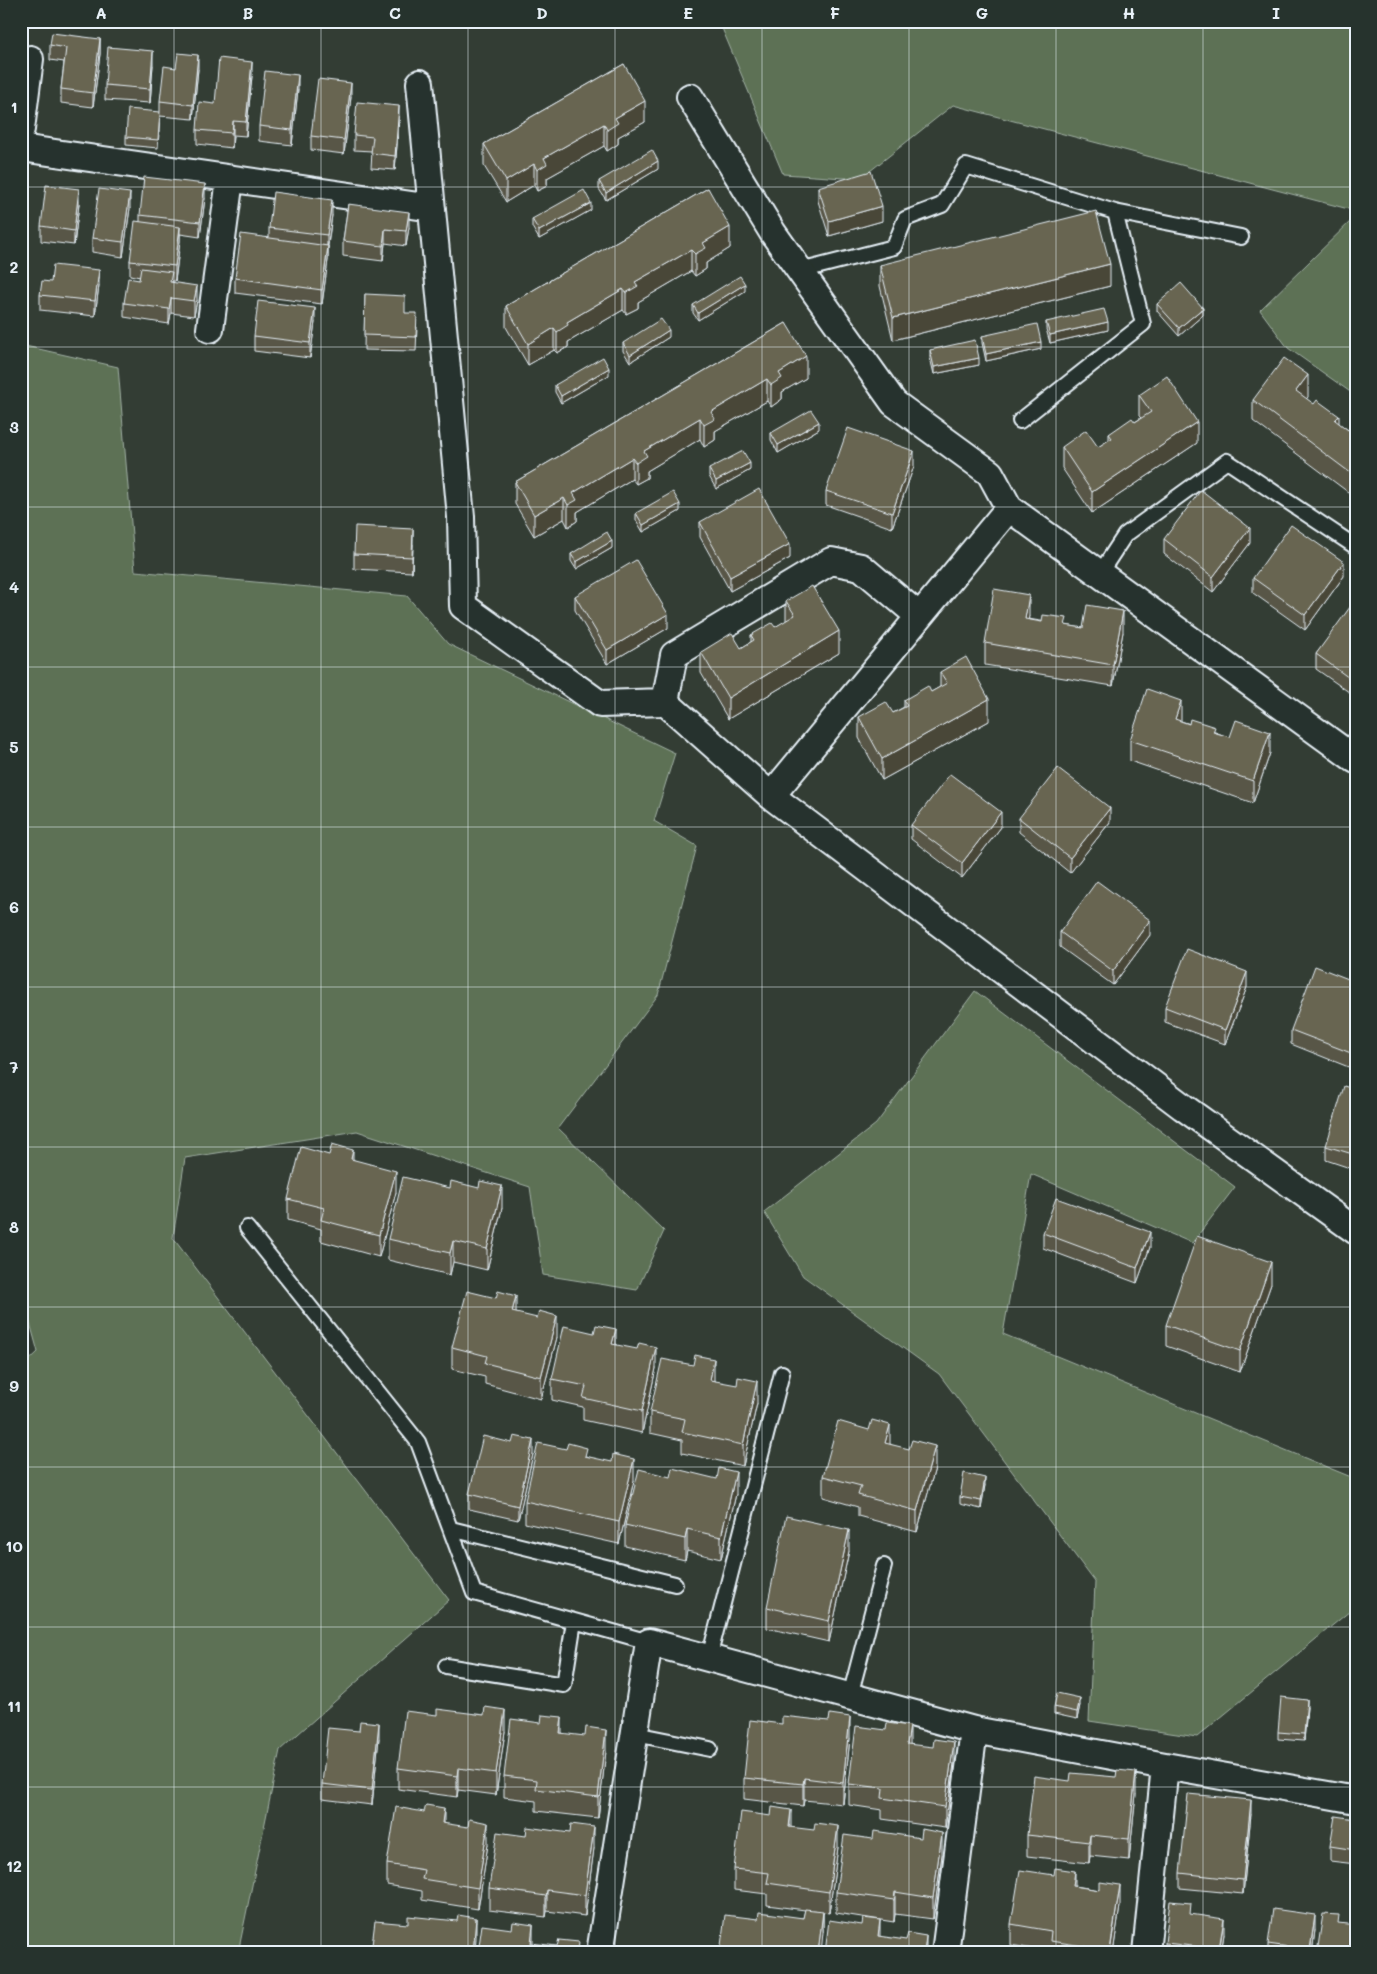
<svg xmlns="http://www.w3.org/2000/svg" width="1377" height="1974" font-family="Mali,sans-serif">
	<style>
		.green { fill: #5d7154; stroke: #a2b1a6 }
		.lines { fill: none; stroke-linecap: round; stroke-linejoin: round }
		.lane-casing { stroke: #e8f1f8; stroke-width: 18 }
		.street-casing { stroke: #e8f1f8; stroke-width: 30 }
		.lane { stroke: #26332d; stroke-width: 14 }
		.street { stroke: #26332d; stroke-width: 26 }
		.wall { fill: #595746; stroke: #e8f1f8 }
		.shaded-wall { fill: #494739; stroke: #e8f1f8 }
		.building { fill: #686551; stroke: #e8f1f8 }
		.grid { fill: none; stroke: #e8f1f8; stroke-width: 1; stroke-opacity: 0.55 }
		.neatline { fill: none; stroke: #e8f1f8; stroke-width: 2 }
		.grid-label { font-size: 16px; text-anchor: middle; font-weight: bold; fill: #e8f1f8 }
	</style>
	<rect width="100%" height="100%" fill="#333d34"/>
	<filter id="ink" filterUnits="userSpaceOnUse"><feTurbulence type="fractalNoise" baseFrequency=".02" numOctaves="2"/><feDisplacementMap in="SourceGraphic" scale="10" xChannelSelector="R" yChannelSelector="G"/><feConvolveMatrix kernelMatrix="1 2 1 2 8 2 1 2 1" color-interpolation-filters="sRGB"/></filter>
	<g filter="url(#ink)">
		<path class="green" d="M719 21H1356V211L953 105 860 179 783 174Z
			M1356 216V396L1288 348 1260 310Z
			M21 345 118 367 135 571 407 596 448 644 675 753 654 821 697 846 658 995 558 1128 664 1231 637 1290 543 1275 530 1187 357 1131 185 1158 173 1238 449 1600 280 1750 238 1953H21V1368L38 1352 21 1290Z
			M975 991 1235 1187 1192 1243 1031 1174 1003 1334 1356 1479V1606L1197 1737 1089 1721 1095 1582 939 1374 803 1276 764 1212 876 1124Z"/>
		<g class="lines">
			<defs>
				<path id="lane" d="M800 271 894 247 905 219 942 205 966 166 1115 212 1241 237
					M1020 421 1143 324 1115 212
					M1100 573 1125 535 1227 461 1356 547
					M247 1228 418 1442 474 1593 649 1642
					M451 1529 675 1584
					M709 1658 782 1373
					M446 1666 564 1685 574 1621
					M850 1696 884 1566
					M635 1734 710 1749"/>
				<path id="street" d="M420 83 461 517 463 606 600 704 665 702
					M690 97 773 233 894 403 990 473 1009 508 1356 760
					M21 129 30 59
					M21 148 432 208
					M210 329 230 179
					M919 616 861 567 831 561 674 655 665 702 771 796 1183 1107 1356 1231
					M771 796 1009 508
					M600 1953 649 1642 974 1730 1165 1766 1356 1800
					M945 1953 974 1730
					M1146 1953 1165 1766"/>
			</defs>
			<use href="#lane" class="lane-casing"/>
			<use href="#street" class="street-casing"/>
			<use href="#lane" class="lane"/>
			<use href="#street" class="street"/>
		</g>
		<path class="wall" d="M100 39V54L93 107 61 103V89L64 62 50 60V45Z
			M624 64 645 122 618 137V144L607 151 604 146 547 178V186L537 191 534 185 506 202 484 166V144Z
			M153 65 150 103 105 100V85Z
			M198 69 193 119 160 116 158 148 126 145V137L160 112V101Z
			M252 76 246 136 233 135 232 148 197 144V130L215 104Z
			M298 89 292 145 259 141V126Z
			M351 97 344 154 311 150V136Z
			M399 120 395 170 371 168 372 151 354 150V135Z
			M658 169 606 200 599 189V181Z
			M818 187 882 221 829 236 818 201Z
			M708 188 730 248 706 263V269L695 276 691 271 638 302V308L626 314 623 310 568 342V347L557 353 554 350 528 365 506 327V306Z
			M205 198 200 237 180 234V241L175 281H172V282L197 300 194 316 171 313 169 324 124 317V303L139 280 140 277 130 275V261L140 221V215Z
			M79 204 74 245 41 241V226Z
			M348 204 409 227 406 246 385 243 383 261 343 256V241Z
			M130 208 123 257 92 252V238Z
			M591 210 539 239 532 227V219Z
			M332 215 328 246V260L322 304 235 293V278L269 237V228Z
			M880 265 1110 286 893 340 880 286Z
			M51 282 99 285 95 316 40 310V295Z
			M745 291 698 320 693 313V305Z
			M365 294 417 327 416 351 364 350Z
			M1157 304 1203 315 1179 336 1157 311Z
			M315 322 310 358 254 351V336Z
			M1046 322 1108 330 1050 343 1046 329Z
			M786 323 806 378 782 392V399L771 407 767 401 715 431V440L704 447 700 439 647 471V478L636 484 632 479 577 512V521L568 527 564 519 534 536 515 504V482Z
			M982 336 1041 349 986 361 982 343Z
			M669 337 630 362 623 351V343Z
			M930 350 979 365 934 374 930 358Z
			M609 375 561 403 555 392V385Z
			M1139 395 1197 443 1092 513 1062 468V447H1098L1109 440V434L1135 422 1141 418 1139 416Z
			M1308 397 1306 399 1348 430 1356 420V498L1253 421V400Z
			M819 429 778 453 771 440V433Z
			M914 466 892 528 826 505V491Z
			M709 469 750 470 716 489 709 476Z
			M680 511 643 532 636 520V513Z
			M700 522 790 558 730 591 700 537Z
			M1164 539 1250 543 1213 592 1164 554Z
			M413 544 412 572 354 569V554Z
			M612 548 576 569 571 561V554Z
			M1344 576 1305 630 1253 593V578Z
			M575 596 668 628 607 664 575 610Z
			M786 601 839 653 728 719 701 673V652L741 648 751 642V635L775 627 786 621Z
			M1356 605V697L1316 669V654Z
			M1029 616 1028 619 1083 628 1123 632 1113 686 985 665V643Z
			M940 672 989 721 882 780 859 738V717L893 713 904 707V700L931 692 940 687Z
			M1181 721 1215 732 1270 753 1253 803 1130 761V740Z
			M1019 818 1110 822 1070 873 1019 832Z
			M911 825 1001 827 962 878 911 839Z
			M1060 932 1150 935 1113 985 1060 947Z
			M1356 982V1056L1351 1068 1291 1044V1030Z
			M1247 987 1225 1044 1165 1022V1007Z
			M1356 1090V1170L1326 1160V1146Z
			M329 1155 353 1159 396 1192 379 1257 321 1241V1229L288 1220V1199Z
			M502 1208 487 1270 453 1262 450 1275 388 1260V1239Z
			M1043 1233 1150 1247 1137 1283 1043 1248Z
			M1271 1284 1240 1372 1166 1346V1325Z
			M496 1298 516 1313 557 1337 541 1399 485 1384V1377L452 1369V1347Z
			M616 1344 656 1368 642 1433 583 1420V1407L552 1400V1379Z
			M693 1365 714 1381 757 1403 743 1466 682 1453V1440L650 1433V1412Z
			M890 1444 935 1468 917 1532 858 1516V1507L823 1497V1476Z
			M533 1454 518 1520 469 1509V1494Z
			M587 1456 634 1480 619 1544 525 1523V1501Z
			M985 1485 981 1509 960 1504V1497Z
			M736 1494 721 1559 687 1551 685 1560 625 1546V1525Z
			M849 1551 829 1642 767 1628V1607Z
			M1080 1705 1077 1719 1054 1714V1707Z
			M1307 1707 1304 1741 1278 1739V1732Z
			M437 1715H484L505 1731 496 1795 458 1790 457 1797 398 1789V1768Z
			M359 1731 379 1738 372 1805 322 1799V1784Z
			M562 1733 606 1751 598 1818 536 1811V1801L504 1797V1776Z
			M850 1738 843 1804 804 1800 803 1806 744 1799V1778Z
			M910 1744 954 1763 945 1828 882 1819V1810L849 1805V1784Z
			M1136 1794 1129 1860 1090 1856 1089 1863 1027 1856V1835Z
			M1251 1814 1243 1894 1180 1888V1873Z
			M1356 1819V1864L1330 1861V1846Z
			M444 1823 488 1844 478 1909 422 1900V1891L387 1885V1864Z
			M791 1828 838 1847 829 1913 823 1912V1932L758 1919 803 1918 805 1910 767 1905V1894L734 1890V1869Z
			M873 1839 942 1854 933 1919 895 1914 894 1922 836 1913V1892Z
			M594 1848 585 1916 547 1911 546 1917 489 1910V1888Z
			M1075 1886 1100 1890 1120 1906 1113 1953H1050V1952L1011 1945V1924Z
			M1191 1915 1224 1934 1221 1953H1165V1943Z
			M1315 1930 1312 1953H1268V1944Z"/>
		<path class="shaded-wall" d="M100 39V54L93 107V93Z
			M153 51V65L150 103V89Z
			M198 55V69L193 119V105Z
			M252 62V76L246 136V122Z
			M298 75V89L292 145V130Z
			M351 83V97L344 154V140Z
			M645 101V122L618 137V144L607 151V130L615 118Z
			M399 106V120L395 170V156Z
			M233 121V135L232 148V133Z
			M604 124V146L547 178V186L537 191V170L544 158Z
			M658 161V169L606 200V193Z
			M534 164V185L506 202V181Z
			M205 184V198L200 237V222Z
			M79 189V204L74 245V231Z
			M130 193V208L123 257V242Z
			M332 200V215L327 250V235Z
			M591 203V210L539 239V231Z
			M882 206V221L829 236V221Z
			M409 212V227L406 246V231Z
			M180 227V241L175 281V266Z
			M730 227V248L706 263V269L695 276V254L703 243Z
			M385 229V243L383 261V246Z
			M328 246V260L322 304V290Z
			M691 250V271L638 302V308L626 314V293L635 282Z
			M1110 264V286L893 340V318Z
			M99 270V285L95 316V301Z
			M745 284V291L698 320V313Z
			M197 286V300L194 316V301Z
			M623 289V310L568 342V347L557 353V332L567 322Z
			M171 298V313L169 324V309Z
			M315 308V322L310 358V343Z
			M1203 308V315L1179 336V328Z
			M1108 322V330L1050 343V335Z
			M554 328V350L528 365V344Z
			M669 330V337L630 362V355Z
			M1041 342V349L986 361V354Z
			M806 356V378L782 392V399L771 407V385L779 373Z
			M979 358V365L934 374V367Z
			M609 368V375L561 403V396Z
			M1308 375V397L1296 412V391Z
			M767 379V401L715 431V440L704 447V425L711 412Z
			M1339 416V437L1335 420Z
			M700 418V439L647 471V478L636 484V463L644 451Z
			M819 422V429L778 453V445Z
			M1197 422V443L1092 513V492Z
			M914 451V466L892 528V513Z
			M632 458V479L577 512V521L568 527V505L573 493Z
			M750 463V470L716 489V481Z
			M564 498V519L534 536V515Z
			M680 504V511L643 532V525Z
			M1250 528V543L1213 592V577Z
			M413 529V544L412 572V557Z
			M612 541V548L576 569V562Z
			M790 544V558L730 591V577Z
			M1344 562V576L1305 630V615Z
			M1029 595V616L1025 640V619Z
			M1123 611V632L1113 686V665Z
			M668 614V628L607 664V650Z
			M839 631V653L728 719V698Z
			M989 699V721L882 780V759Z
			M1181 701V723L1175 719Z
			M1270 732V753L1253 803V781Z
			M1110 808V822L1070 873V858Z
			M1001 812V827L962 878V863Z
			M1150 920V935L1113 985V971Z
			M1247 972V987L1225 1044V1030Z
			M1356 1041V1056L1351 1068V1053Z
			M353 1150V1171L351 1159Z
			M396 1171V1192L379 1257V1235Z
			M502 1186V1208L487 1270V1249Z
			M1150 1232V1247L1137 1283V1268Z
			M453 1241V1262L450 1275V1253Z
			M1271 1262V1284L1240 1372V1351Z
			M516 1296V1317L512 1312Z
			M557 1316V1337L541 1399V1377Z
			M616 1329V1350L612 1344Z
			M656 1347V1368L642 1433V1411Z
			M714 1359V1381L710 1380Z
			M757 1381V1403L743 1466V1445Z
			M890 1425V1446L885 1443Z
			M533 1440V1454L518 1520V1506Z
			M935 1446V1468L917 1532V1511Z
			M634 1459V1480L619 1544V1522Z
			M736 1472V1494L721 1559V1537Z
			M985 1478V1485L981 1509V1501Z
			M687 1529V1551L685 1560V1539Z
			M849 1530V1551L829 1642V1621Z
			M1080 1698V1705L1077 1719V1712Z
			M1307 1700V1707L1304 1741V1734Z
			M505 1710V1731L496 1795V1773Z
			M562 1717V1738L560 1733Z
			M850 1717V1738L843 1804V1783Z
			M379 1723V1738L372 1805V1790Z
			M910 1726V1747L907 1744Z
			M606 1730V1751L598 1818V1797Z
			M954 1742V1763L945 1828V1807Z
			M458 1768V1790L457 1797V1776Z
			M1136 1772V1794L1129 1860V1839Z
			M804 1778V1800L803 1806V1784Z
			M1251 1800V1814L1243 1894V1880Z
			M444 1808V1830L442 1823Z
			M791 1810V1831L789 1827Z
			M488 1823V1844L478 1909V1888Z
			M838 1826V1847L829 1913V1892Z
			M594 1827V1848L585 1916V1895Z
			M942 1833V1854L933 1919V1898Z
			M1090 1835V1856L1089 1863V1842Z
			M1075 1871V1892L1073 1886Z
			M1120 1885V1906L1113 1953H1110Z
			M547 1890V1911L546 1917V1896Z
			M895 1892V1914L894 1922V1900Z
			M823 1911V1932L821 1953H818Z
			M1315 1915V1930L1312 1953H1310Z
			M476 1918V1939L475 1953H473Z
			M1224 1919V1934L1221 1953H1219Z
			M880 1920V1942L878 1936Z
			M533 1925V1946L531 1943Z
			M926 1936V1953H924Z"/>
		<path class="building" d="M52 33 100 39 93 93 61 89 66 48 50 45Z
			M108 47 153 51 150 89 105 85Z
			M178 53 198 55 193 105 160 101 164 66 176 68Z
			M219 58 252 62 246 122 233 121 232 133 197 130 199 102 215 104Z
			M624 64 645 101 615 118 618 123 607 130 604 124 544 158 547 164 537 170 534 164 506 181 484 144Z
			M265 71 298 75 292 130 259 126Z
			M318 79 351 83 344 140 311 136Z
			M357 102 399 106 395 156 371 153 373 137 354 135Z
			M128 109 160 112 158 140 126 137Z
			M652 150 658 161 606 193 599 181Z
			M871 171 882 206 829 221 818 187Z
			M144 177 205 184 200 222 140 215Z
			M46 185 79 189 74 231 41 226Z
			M708 188 730 227 703 243 706 248 695 254 691 250 635 282 638 286 626 293 623 289 567 322 568 325 557 332 554 328 528 344 506 306Z
			M99 189 130 193 123 242 92 238Z
			M584 190 591 203 539 231 532 219Z
			M273 192 332 200 327 235 269 228Z
			M348 204 409 212 406 231 385 229 383 246 343 241Z
			M1096 211 1110 264 893 318 880 265Z
			M135 221 180 227 175 266 130 261Z
			M241 234 328 246 322 290 235 278Z
			M53 265 99 270 95 301 40 295 42 281 51 282Z
			M141 268 172 272 170 282 197 286 194 301 171 298 169 309 124 303 128 278 139 280Z
			M740 276 745 284 698 313 693 305Z
			M1181 283 1203 308 1179 328 1157 304Z
			M365 294 405 296V313H417L416 337 364 335Z
			M258 301 315 308 310 343 254 336Z
			M1104 309 1108 322 1050 335 1046 322Z
			M661 319 669 330 630 355 623 343Z
			M786 323 806 356 779 373 782 378 771 385 767 379 711 412 715 419 704 425 700 418 644 451 647 456 636 463 632 458 573 493 577 500 568 505 564 498 534 515 515 482Z
			M1037 324 1041 342 986 354 982 336Z
			M975 340 979 358 934 367 930 350Z
			M603 357 609 368 561 396 555 385Z
			M1284 358 1308 375 1296 391 1314 404 1317 400 1339 416 1335 420 1348 430 1356 420V477L1253 400Z
			M1167 376 1197 422 1092 492 1062 447 1086 430 1098 447 1112 438 1109 434 1132 418 1135 422 1151 412 1139 395Z
			M811 410 819 422 778 445 771 433Z
			M848 428 914 451 892 513 826 491Z
			M743 451 750 463 716 481 709 469Z
			M759 489 790 544 730 577 700 522Z
			M1201 490 1250 528 1213 577 1164 539Z
			M673 492 680 504 643 525 636 513Z
			M1291 525 1344 562 1305 615 1253 578Z
			M355 526 413 529 412 557 354 554Z
			M607 532 612 541 576 562 571 554Z
			M636 560 668 614 607 650 575 596Z
			M812 586 839 631 728 698 701 652 732 633 741 648 754 640 751 635 772 623 775 627 795 615 786 601Z
			M994 589 1029 595 1025 619 1042 622 1043 615 1067 618 1065 625 1083 628 1087 605 1123 611 1113 665 985 643Z
			M1353 603 1356 605V683L1316 654Z
			M966 657 989 699 882 759 859 717 886 702 893 713 907 706 904 700 928 686 931 692 947 683 940 672Z
			M1147 689 1181 701 1175 719 1189 724 1190 719 1215 727 1213 732 1230 737 1236 720 1270 732 1253 781 1130 740Z
			M1058 768 1110 808 1070 858 1019 818Z
			M950 774 1001 812 962 863 911 825Z
			M1097 881 1150 920 1113 971 1060 932Z
			M1187 949 1247 972 1225 1030 1165 1007Z
			M1315 966 1356 982V1041L1351 1053 1291 1030Z
			M1344 1086 1356 1090V1155L1326 1146Z
			M332 1144 353 1150 351 1159 396 1171 379 1235 321 1220 324 1208 288 1199 301 1147 329 1155Z
			M403 1177 450 1188 451 1181 479 1188 480 1181 502 1186 487 1249 453 1241 450 1253 388 1239Z
			M1056 1198 1150 1232 1137 1268 1043 1233Z
			M1197 1236 1271 1262 1240 1351 1166 1325Z
			M467 1291 496 1298 498 1291 516 1296 512 1312 537 1318 539 1311 557 1316 541 1377 485 1363 487 1356 452 1347Z
			M596 1325 616 1329 612 1344 637 1349 639 1343 656 1347 642 1411 583 1398 586 1386 552 1379 564 1326 594 1333Z
			M695 1355 714 1359 710 1380 737 1385 738 1377 757 1381 743 1445 682 1432 685 1419 650 1412 662 1359 693 1365Z
			M872 1420 890 1425 885 1443 909 1449 912 1440 935 1446 917 1511 858 1495 861 1486 823 1476 838 1421 869 1430Z
			M483 1436 512 1443 514 1436 533 1440 518 1506 469 1494Z
			M538 1443 566 1449 568 1443 587 1448 585 1456 612 1462 613 1454 634 1459 619 1522 525 1501Z
			M672 1468 717 1479 719 1468 736 1472 721 1537 687 1529 685 1539 625 1525 639 1469 670 1477Z
			M964 1473 985 1478 981 1501 960 1497Z
			M786 1516 849 1530 829 1621 767 1607Z
			M1057 1693 1080 1698 1077 1712 1054 1707Z
			M1281 1697 1307 1700 1304 1734 1278 1732Z
			M485 1707 505 1710 496 1773 458 1768 457 1776 398 1768 405 1711 437 1715V1709L484 1715Z
			M830 1714 850 1717 843 1783 804 1778 803 1784 744 1778 750 1720 782 1724V1716L829 1721Z
			M542 1715 562 1717 560 1733 585 1736 586 1727 606 1730 598 1797 536 1789 537 1780 504 1776 511 1719 541 1723Z
			M360 1721 379 1723 372 1790 322 1784 328 1728 359 1731Z
			M887 1723 910 1726 907 1744 933 1747 934 1739 954 1742 945 1807 882 1798 883 1788 849 1784 856 1726 886 1730Z
			M1117 1770 1136 1772 1129 1839 1090 1835 1089 1842 1027 1835 1034 1776 1070 1781 1071 1773 1116 1777Z
			M1188 1794 1251 1800 1243 1880 1180 1873Z
			M426 1805 444 1808 442 1823 468 1827 469 1819 488 1823 478 1888 422 1879 424 1870 387 1864 396 1807 424 1812Z
			M772 1807 791 1810 789 1827 814 1830 815 1823 838 1826 829 1892 767 1883 769 1873 734 1869 741 1812 771 1816Z
			M1335 1816 1356 1819V1850L1330 1846Z
			M571 1824 594 1827 585 1895 547 1890 546 1896 489 1888 497 1832 526 1836 527 1827 570 1833Z
			M922 1829 942 1833 933 1898 895 1892 894 1900 836 1892 844 1835 873 1839 874 1831 921 1838Z
			M1055 1868 1075 1871 1073 1886 1100 1890V1882L1120 1885 1110 1950 1050 1941 1051 1931 1011 1924 1020 1870 1054 1875Z
			M1170 1901 1191 1903 1190 1914 1224 1919 1219 1949 1165 1943Z
			M805 1909 823 1911 818 1953H720L725 1915 758 1919 759 1912 803 1918Z
			M1273 1909 1315 1915 1310 1950 1268 1944Z
			M1323 1914 1339 1915 1338 1923 1356 1925V1953H1317Z
			M458 1915 476 1918 473 1953H371L375 1921 408 1924V1916L457 1921Z
			M863 1918 880 1920 878 1936 906 1940 908 1933 926 1936 924 1953H825L829 1920 862 1925Z
			M513 1922 533 1925 531 1943 557 1946 559 1940 579 1942 578 1953H478L482 1925 512 1929Z"/>
	</g>
	<path class="grid" d="M174 21V1953M321 21V1953M468 21V1953M615 21V1953M762 21V1953M909 21V1953M1056 21V1953M1203 21V1953M21 187H1356M21 347H1356M21 507H1356M21 667H1356M21 827H1356M21 987H1356M21 1147H1356M21 1307H1356M21 1467H1356M21 1627H1356M21 1787H1356"/>
	<rect width="1377" height="1974" fill="none" stroke="#26332d" stroke-width="55"/>
	<rect x="28" y="28" width="1322" height="1918" class="neatline"/>
	<g class="grid-label">
		<text x="101" y="19">A</text>
		<text x="248" y="19">B</text>
		<text x="395" y="19">C</text>
		<text x="542" y="19">D</text>
		<text x="688" y="19">E</text>
		<text x="835" y="19">F</text>
		<text x="982" y="19">G</text>
		<text x="1129" y="19">H</text>
		<text x="1276" y="19">I</text>
		<text x="14" y="113">1</text>
		<text x="14" y="273">2</text>
		<text x="14" y="433">3</text>
		<text x="14" y="593">4</text>
		<text x="14" y="753">5</text>
		<text x="14" y="913">6</text>
		<text x="14" y="1073">7</text>
		<text x="14" y="1233">8</text>
		<text x="14" y="1392">9</text>
		<text x="14" y="1552">10</text>
		<text x="14" y="1712">11</text>
		<text x="14" y="1872">12</text>
	</g>
</svg>
